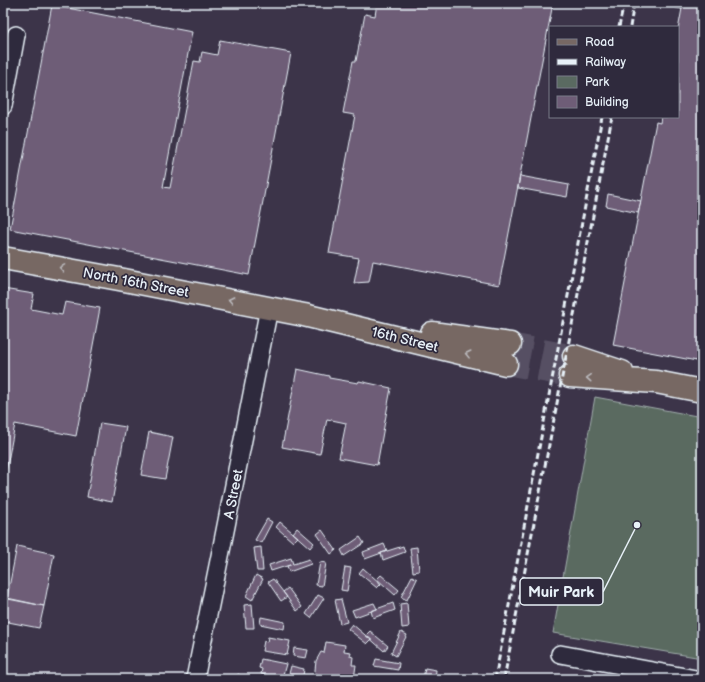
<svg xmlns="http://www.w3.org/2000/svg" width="705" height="682" font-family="'Balsamiq Sans',sans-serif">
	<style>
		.green { fill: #5a6a61; stroke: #a1aeac }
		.building { fill: #6e5d77; stroke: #e8f1f8 }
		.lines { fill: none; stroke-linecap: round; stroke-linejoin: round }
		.secondary-tunnel { stroke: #565063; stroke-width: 22; stroke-dasharray: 22 11; stroke-linecap: butt }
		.street-casing { stroke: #e8f1f8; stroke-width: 20 }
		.primary-casing { stroke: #e8f1f8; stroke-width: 25 }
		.street { stroke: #2f2a3d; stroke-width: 17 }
		.primary { stroke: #776864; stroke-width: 22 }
		.rail { stroke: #e8f1f8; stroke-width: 3; stroke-dasharray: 6 3; stroke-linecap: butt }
		.oneway { stroke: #bbbabd }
		.labels { text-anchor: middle; stroke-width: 3.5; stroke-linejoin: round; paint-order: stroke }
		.street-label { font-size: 14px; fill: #e8f1f8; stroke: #2f2a3d }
		.leader { fill: none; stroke: #e8f1f8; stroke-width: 1.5 }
		.callout-dot { fill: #e8f1f8; stroke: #2f2a3d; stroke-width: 1.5 }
		.callout { fill: #2f2a3d; stroke: #e8f1f8; stroke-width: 1.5 }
		.callout-label { font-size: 15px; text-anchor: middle; font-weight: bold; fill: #e8f1f8 }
	</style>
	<rect width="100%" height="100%" fill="#3c3449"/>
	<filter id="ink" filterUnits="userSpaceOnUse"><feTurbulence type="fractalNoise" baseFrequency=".025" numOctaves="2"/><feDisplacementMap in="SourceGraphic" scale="8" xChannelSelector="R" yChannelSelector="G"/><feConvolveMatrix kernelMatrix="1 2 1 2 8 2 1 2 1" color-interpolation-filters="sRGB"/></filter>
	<g filter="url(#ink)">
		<path class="green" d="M595 397 702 417V658L553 633Z"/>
		<path class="building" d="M377 3H553L499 285 373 261 369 282 354 283 359 258 329 253 355 115 343 113 353 61H356L365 14 375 16Z
			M667 3H683L682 9 667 6Z
			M683 3H702V362L613 345 656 122 660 123 661 117H678V30Z
			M52 5 192 32 163 187 170 188 194 61 200 62 202 52 217 55 220 40 291 53 249 275 10 229Z
			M520 176 569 185 567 197 518 188Z
			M608 194 641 201 638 213 606 206Z
			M3 289 34 294 31 309 62 315 65 302 100 308 76 436 15 424 3 488Z
			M297 369 329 376V378L358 383 359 381 391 388 377 465 339 458 346 423 327 419 320 454 282 447Z
			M100 423 126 427 112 502 87 497Z
			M149 432 173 437 165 479 141 475Z
			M267 519 272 522 261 543 255 540Z
			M280 522 298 537 293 542 276 527Z
			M297 528 314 543 310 548 293 533Z
			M322 530 336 550 331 554 317 534Z
			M360 537 364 543 344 556 341 550Z
			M384 544 387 551 365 559 363 552Z
			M17 546 54 554 44 606 7 598Z
			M403 546 405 552 383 560 381 553Z
			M261 547 263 571H257L254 548Z
			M417 547 419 571 413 572 410 548Z
			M291 558 293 564 271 571 269 565Z
			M309 559 311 564 289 572 287 566Z
			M320 562 326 563 322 586 316 585Z
			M345 567 351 568 347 591 341 590Z
			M363 568 381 584 377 588 359 573Z
			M256 575 263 579 252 600 246 596Z
			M381 575 399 590 395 595 377 579Z
			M412 576 417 579 407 600 401 597Z
			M273 579 287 597 281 601 268 582Z
			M288 588 302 607 297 611 283 592Z
			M318 595 324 598 311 618 306 614Z
			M3 598 44 606 39 628 3 621Z
			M341 599 347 622 340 624 335 600Z
			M374 603 377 609 355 617 352 610Z
			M393 603 395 610 373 618 371 611Z
			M407 603 409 627 402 628 400 604Z
			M252 604 254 628H246L244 605Z
			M261 617 285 622 284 629 260 624Z
			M352 624 371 640 367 644 348 629Z
			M370 631 388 646 384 651 366 635Z
			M401 632 407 635 396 656 391 653Z
			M268 637 290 641 287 655 262 651 264 641 267 642Z
			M326 642 345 645 344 651 351 652 350 656 353 657 352 665H356L354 679H316L315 670 316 661 321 652 324 653Z
			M294 648 308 650 306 658 293 656Z
			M261 659 286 664 282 678 261 674 262 669 259 668Z
			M376 659 399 663 398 670 374 666Z
			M291 666 304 669 303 676 289 674Z
			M425 668 436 670 435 679H423Z
			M238 674 245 678 244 679H235Z"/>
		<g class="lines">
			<path class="secondary-tunnel" d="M510 344 574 356
				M506 364 570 376"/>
			<defs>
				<path id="street" d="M3 106 16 35
					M560 654 696 679
					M195 679 222 546 269 308"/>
				<path id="primary" d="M3 258 119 279 304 315 506 364
					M432 333 510 344
					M574 356 622 372
					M570 376 656 382 702 391"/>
			</defs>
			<use href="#street" class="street-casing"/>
			<use href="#primary" class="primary-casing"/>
			<use href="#street" class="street"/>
			<use href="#primary" class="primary"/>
			<path class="rail" d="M619 27 624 3
				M630 27 634 3
				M495 679 602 117
				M504 679 612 117"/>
		</g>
		<defs><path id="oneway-chevron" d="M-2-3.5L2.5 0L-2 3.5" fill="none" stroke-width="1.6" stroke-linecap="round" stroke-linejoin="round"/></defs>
		<g class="oneway">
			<use href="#oneway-chevron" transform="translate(62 268) rotate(-170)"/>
			<use href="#oneway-chevron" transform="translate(231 300) rotate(-169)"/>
			<use href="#oneway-chevron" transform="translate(468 354) rotate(-166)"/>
			<use href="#oneway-chevron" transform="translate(589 378) rotate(-176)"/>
		</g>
	</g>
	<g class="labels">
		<g class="street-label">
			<text transform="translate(136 282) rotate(11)" y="5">North 16th Street</text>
			<text transform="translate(405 339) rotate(14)" y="5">16th Street</text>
			<text transform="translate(233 494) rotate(-79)" y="5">A Street</text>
		</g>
	</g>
	<path class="leader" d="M637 525L603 592"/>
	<circle class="callout-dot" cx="637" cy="525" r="4"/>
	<rect class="callout" x="520" y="578" width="83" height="27" rx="4"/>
	<g class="callout-label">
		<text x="561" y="597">Muir Park</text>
	</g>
	<rect width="705" height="682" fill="none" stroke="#2f2a3d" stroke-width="16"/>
	<rect x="8" y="8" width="689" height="666" fill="none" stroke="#e8f1f8" stroke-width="1.5" filter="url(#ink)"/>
	<rect x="549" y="26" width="130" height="92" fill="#2f2a3d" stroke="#797a88"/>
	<rect x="557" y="39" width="20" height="6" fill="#776864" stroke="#797a88"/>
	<text x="585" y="46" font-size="12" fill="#e8f1f8">Road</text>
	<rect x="557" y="59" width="20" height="6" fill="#e8f1f8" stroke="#797a88"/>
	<text x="585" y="66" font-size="12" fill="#e8f1f8">Railway</text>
	<rect x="557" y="76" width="20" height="12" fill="#5a6a61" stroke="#797a88"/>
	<text x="585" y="86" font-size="12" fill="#e8f1f8">Park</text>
	<rect x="557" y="96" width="20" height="12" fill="#6e5d77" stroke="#797a88"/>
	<text x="585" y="106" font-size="12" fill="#e8f1f8">Building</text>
</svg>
